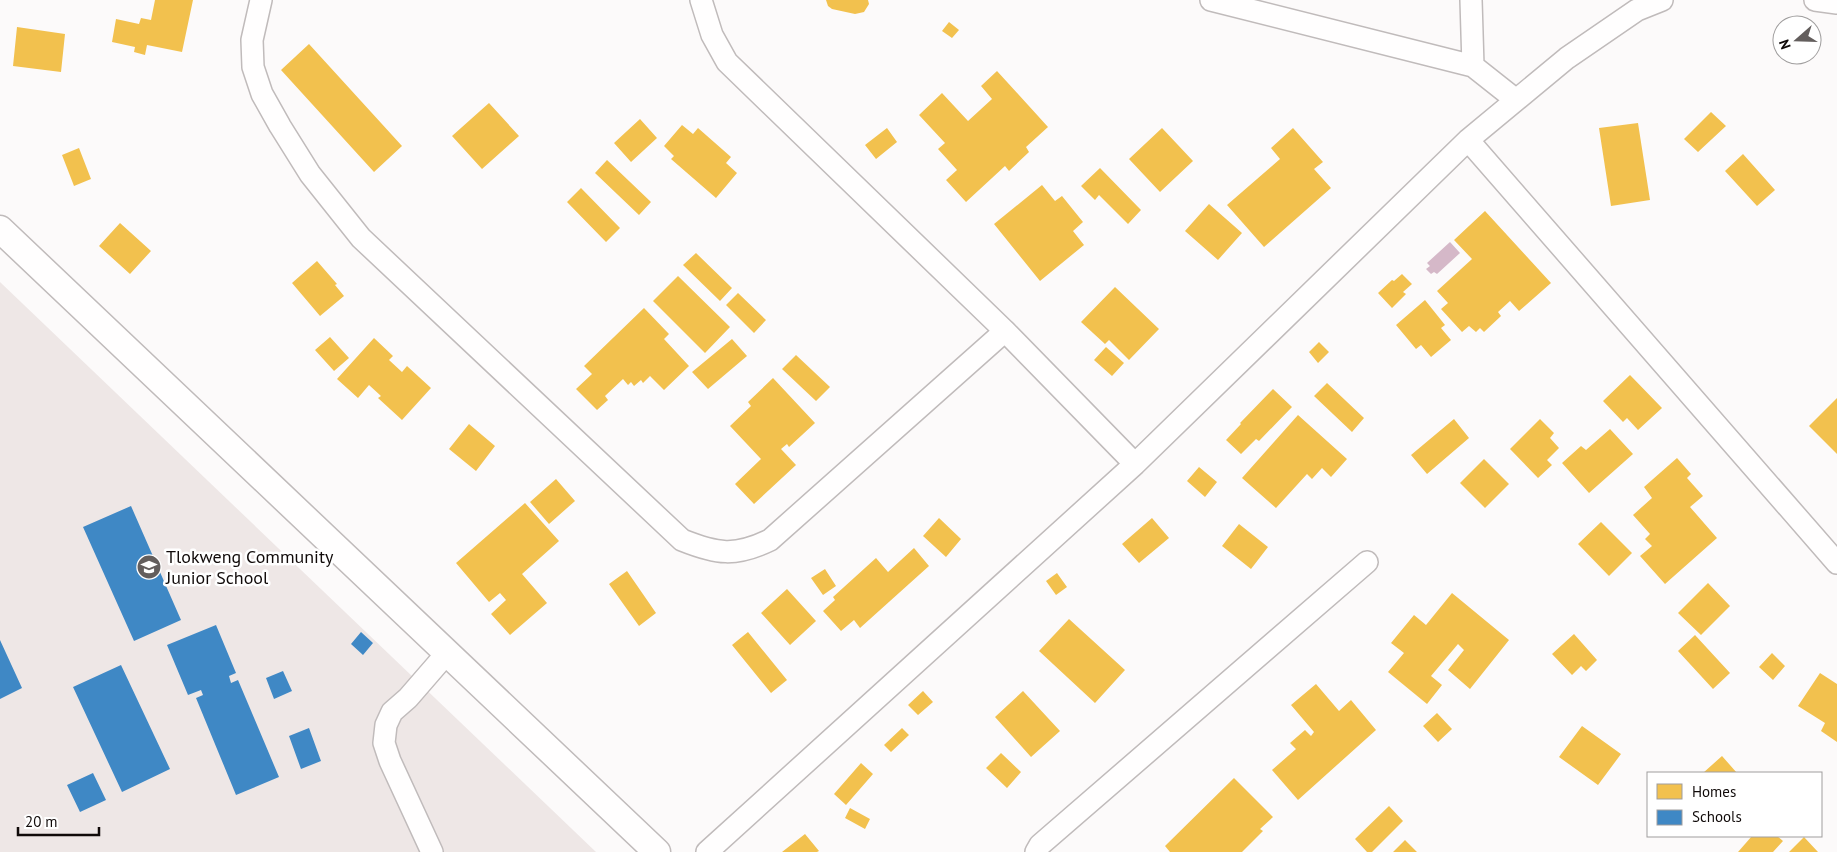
<svg xmlns="http://www.w3.org/2000/svg" width="1837" height="852" font-family="'PT Sans',sans-serif">
	<style>
		.built { fill: #eee7e6 }
		.water { fill: #d5b8c8 }
		.homes { fill: #f2c14e }
		.schools { fill: #3f88c5 }
		.lines { fill: none; stroke-linecap: round; stroke-linejoin: round }
		.minor-casing { stroke: #c0bbbb; stroke-width: 24 }
		.tertiary-casing { stroke: #c0bbbb; stroke-width: 29 }
		.minor { stroke: #fffefe; stroke-width: 21 }
		.tertiary { stroke: #fffefe; stroke-width: 26 }
		.labels { text-anchor: middle; stroke-width: 5; stroke-linejoin: round; paint-order: stroke }
		.poi-label { font-size: 18px; fill: #100a09; stroke: #fff; text-anchor: start }
	</style>
	<rect width="100%" height="100%" fill="#fcfafa"/>
	<path class="built" d="M0 282 596 852H0Z"/>
	<path class="water" d="M1450 242 1460 253 1437 274 1434 272 1431 274 1426 269 1430 266 1427 263Z"/>
	<path class="homes" d="M155 0H193L182 52 147 45 145 55 134 52 135 47 112 42 116 19 139 24 141 18 151 20Z
		M826 0H868L869 4 864 12 855 14 832 9 828 6Z
		M949 22 959 30 952 38 942 31Z
		M17 27 65 34 61 72 13 66Z
		M309 44 402 146 374 172 281 70Z
		M997 71 1048 127 1026 147 1029 152 1009 171 1005 166 966 202 946 180 957 170 938 149 945 143 919 115 942 93 968 121 992 99 981 86Z
		M489 103 519 136 482 169 452 136Z
		M1711 112 1726 126 1698 152 1684 139Z
		M640 119 657 138 631 162 614 143Z
		M1638 123 1650 200 1611 206 1599 128Z
		M682 125 693 134 698 128 731 157 726 163 737 173 716 198 671 159 674 156 664 146Z
		M887 128 897 142 876 159 865 145Z
		M1162 128 1193 161 1160 192 1129 159Z
		M1293 128 1323 162 1314 169 1331 188 1264 247 1227 205 1280 159 1271 148Z
		M79 148 91 179 74 186 62 155Z
		M1743 154 1775 190 1757 206 1725 171Z
		M607 160 651 202 639 215 595 173Z
		M1100 168 1141 210 1128 224 1099 195 1095 200 1081 186Z
		M1042 185 1055 201 1062 196 1083 222 1073 231 1084 245 1040 281 994 224Z
		M581 188 620 228 606 242 567 202Z
		M1209 204 1242 233 1218 260 1185 231Z
		M1485 211 1551 283 1519 311 1510 301 1498 312 1501 316 1484 332 1480 328 1476 332 1469 326 1462 332 1441 309 1448 303 1437 291 1472 259 1454 240Z
		M120 223 151 251 130 274 99 246Z
		M696 253 732 288 720 301 683 265Z
		M317 261 337 284 335 285 344 296 320 316 292 283Z
		M1402 274 1412 284 1403 292 1406 294 1392 308 1378 293 1392 280 1394 281Z
		M678 276 730 327 705 353 653 301Z
		M1115 287 1159 329 1129 360 1109 340 1105 344 1081 322Z
		M738 293 766 320 754 333 726 305Z
		M1425 300 1445 325 1441 328 1451 340 1431 357 1421 345 1416 349 1396 325Z
		M644 308 669 334 664 339 689 366 664 390 650 376 643 383 641 380 634 386 631 382 628 385 623 379 605 396 608 400 597 410 576 389 592 374 584 366Z
		M330 337 349 358 334 371 315 350Z
		M374 338 393 356 389 360 402 372 407 366 431 388 402 420 378 398 381 396 369 385 358 398 337 379Z
		M732 339 747 356 708 389 692 372Z
		M1319 342 1329 352 1318 363 1309 352Z
		M1106 347 1124 363 1112 376 1094 360Z
		M796 355 830 387 816 401 782 369Z
		M1630 375 1662 408 1638 430 1627 418 1623 422 1603 401Z
		M773 378 815 423 789 447 787 444 781 449 796 465 754 504 735 484 761 459 730 426 751 406 748 402Z
		M1327 383 1364 418 1352 432 1314 396Z
		M1273 389 1292 407 1259 441 1256 439 1241 454 1226 440 1241 424 1240 423Z
		M1837 398V454L1809 426Z
		M1298 415 1347 459 1331 477 1322 468 1312 479 1307 474 1276 508 1242 478Z
		M1454 419 1469 438 1427 474 1411 455Z
		M1540 419 1554 433 1550 438 1559 448 1547 460 1552 465 1538 478 1510 449Z
		M469 424 495 446 476 471 449 449Z
		M1610 429 1633 454 1589 493 1562 463 1581 446 1586 450Z
		M1677 458 1691 474 1687 478 1703 496 1690 507 1717 538 1665 584 1640 556 1652 546 1645 539 1650 534 1633 515 1652 498 1644 487Z
		M1484 459 1509 484 1485 508 1460 483Z
		M1199 467 1217 482 1205 497 1187 481Z
		M556 479 575 501 549 524 530 502Z
		M525 503 559 541 522 574 547 603 510 635 491 614 506 600 500 593 489 602 456 563Z
		M939 518 961 539 946 557 923 536Z
		M1152 518 1169 538 1139 563 1122 544Z
		M1601 522 1632 553 1609 576 1578 544Z
		M1239 524 1268 547 1251 569 1222 546Z
		M914 548 929 566 860 628 854 620 841 631 823 611 835 600 833 597 876 558 888 572Z
		M825 569 836 586 823 595 811 578Z
		M627 571 656 613 639 626 609 584Z
		M1057 573 1067 587 1056 595 1046 581Z
		M1708 583 1730 606 1701 635 1678 613Z
		M787 589 816 621 790 645 761 613Z
		M1452 593 1509 640 1470 689 1448 670 1464 650 1458 644 1431 676 1442 685 1427 704 1388 672 1404 653 1391 643 1414 615 1426 625Z
		M1069 619 1125 670 1095 703 1039 651Z
		M748 632 787 680 771 693 732 645Z
		M1574 634 1597 660 1586 671 1581 666 1572 675 1552 654Z
		M1695 635 1730 673 1713 689 1678 651Z
		M1772 653 1785 666 1773 680 1759 667Z
		M1820 673 1837 684V742L1821 731 1825 723 1798 706Z
		M1316 684 1339 711 1351 700 1376 730 1298 800 1272 770 1296 749 1290 743 1305 730 1311 736 1314 732 1291 705Z
		M923 691 933 702 918 715 908 705Z
		M1023 691 1060 731 1031 757 995 717Z
		M1437 713 1452 729 1438 742 1423 726Z
		M1582 726 1621 754 1598 785 1559 757Z
		M902 728 909 735 891 752 884 745Z
		M1001 753 1021 772 1007 788 986 768Z
		M1722 756 1737 773H1703Z
		M861 763 873 774 846 805 834 794Z
		M1234 778 1273 817 1260 829 1263 831 1242 852H1170L1165 846Z
		M1389 806 1403 821 1372 852H1367L1355 839Z
		M850 808 870 819 865 829 845 818Z
		M805 834 819 851 817 852H782Z
		M1752 836H1777L1783 841 1773 852H1738Z
		M1804 837 1818 852H1789Z
		M1405 840 1417 852H1393Z"/>
	<path class="schools" d="M131 506 181 620 134 641 83 527Z
		M216 625 236 673 229 676 231 683 238 680 279 777 236 795 196 698 203 695 201 690 188 695 167 645Z
		M361 632 373 643 363 655 351 644Z
		M0 640 22 688 0 699Z
		M121 665 170 769 122 792 73 687Z
		M283 671 292 691 274 699 266 678Z
		M309 728 321 761 301 769 289 736Z
		M93 773 106 800 80 812 67 785Z"/>
	<g class="lines">
		<defs>
			<path id="minor" d="M261 0 252 40 253 67 262 94 280 126 310 174 361 238 682 540C717 554 735 557 770 540L1005 331
				M701 0 712 35 727 62 1005 331 1135 464
				M1211 0 1473 66 1516 100
				M1471 0 1473 66
				M1815 0 1837 3
				M1468 140 1837 563
				M432 852 390 761 384 743 386 725 392 712 408 698 447 653
				M707 852 1135 464 1468 140 1567 58 1637 10 1662 0
				M1036 852 1040 845 1367 562"/>
			<path id="tertiary" d="M0 229 657 852"/>
		</defs>
		<use href="#minor" class="minor-casing"/>
		<use href="#tertiary" class="tertiary-casing"/>
		<use href="#minor" class="minor"/>
		<use href="#tertiary" class="tertiary"/>
	</g>
	<defs>
		<symbol id="school-disc" viewBox="-11 -11 22 22"><circle r="9.5" fill="#635e5d" stroke="#fff"/><path d="M0-5L7-2L0 1L-7-2ZM-4 1L0 2.5L4 1V4Q0 6-4 4Z" fill="#fff"/></symbol>
	</defs>
	<g fill-rule="evenodd">
		<use href="#school-disc" x="135" y="553" width="28" height="28"/>
	</g>
	<g class="labels">
		<g class="poi-label">
			<text x="166" y="563">Tlokweng Community<tspan x="166" dy="21">Junior School</tspan></text>
		</g>
	</g>
	<rect x="1647" y="772" width="175" height="65" fill="#ffffff" stroke="#9f9d9d"/>
	<rect x="1657" y="784" width="25" height="15" fill="#f2c14e" stroke="#9f9d9d"/>
	<text x="1692" y="797" font-size="15" fill="#100a09">Homes</text>
	<rect x="1657" y="810" width="25" height="15" fill="#3f88c5" stroke="#9f9d9d"/>
	<text x="1692" y="822" font-size="15" fill="#100a09">Schools</text>
	<g transform="translate(1797 40) rotate(250)"><circle r="24" fill="#ffffff" stroke="#9f9d9d"/>
	<path d="M0-4L9 19L0 12L-9 19Z" fill="#635e5d"/>
	<text y="-8" font-size="14" font-weight="bold" text-anchor="middle" fill="#100a09">N</text>
	</g>
	<path d="M18 827v8h81v-8" fill="none" stroke="#100a09" stroke-width="2.5"/>
	<text x="25" y="827" font-size="15" fill="#100a09" stroke="#ffffff" stroke-width="4" paint-order="stroke">20 m</text>
</svg>
